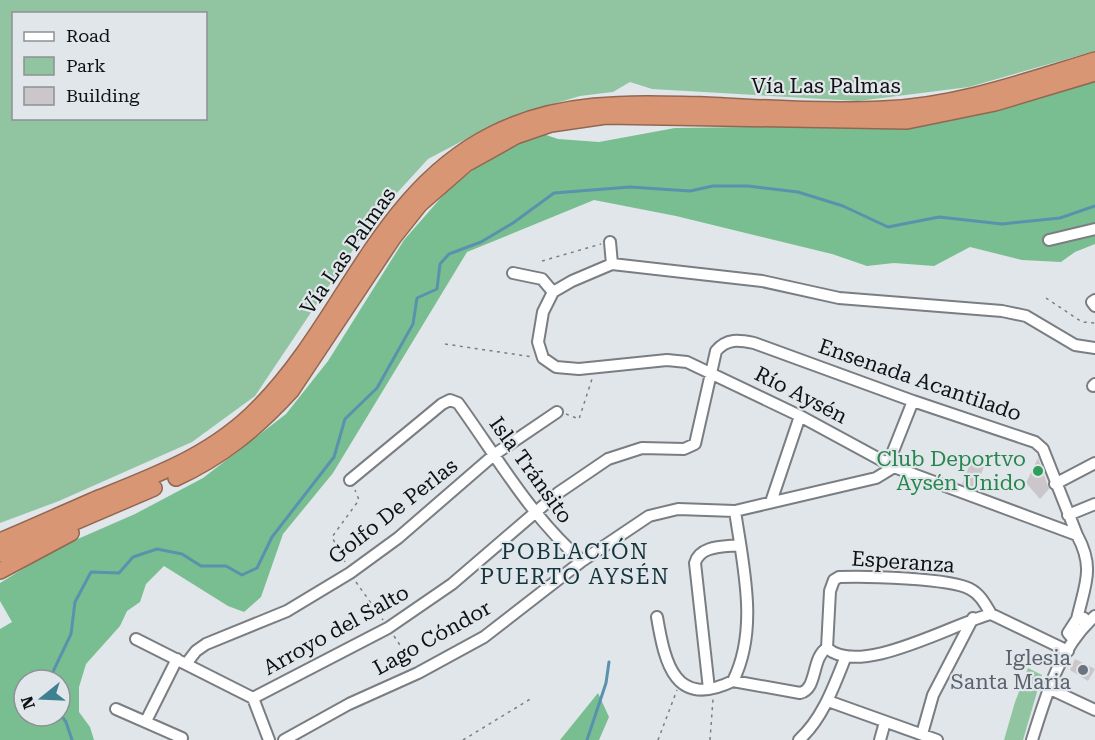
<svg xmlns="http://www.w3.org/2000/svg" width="1095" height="740" font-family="'Roboto Serif',serif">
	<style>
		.green { fill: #91c5a1; fill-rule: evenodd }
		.forest { fill: #79be90; fill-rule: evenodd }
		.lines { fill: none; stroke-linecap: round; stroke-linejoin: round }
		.stream { stroke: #5a92ae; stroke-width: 3 }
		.building { fill: #cbc6c9 }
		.minor-casing { stroke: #7a7e82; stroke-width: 14 }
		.highway-casing { stroke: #926752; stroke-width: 18 }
		.path { stroke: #7b7f81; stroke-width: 1.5; stroke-dasharray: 3 4.5; stroke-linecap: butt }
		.minor { stroke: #fff; stroke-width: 10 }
		.highway { stroke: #d99674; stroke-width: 15 }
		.leisure-dot { fill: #2e9e5b; stroke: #e1e6ea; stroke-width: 2 }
		.worship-dot { fill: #6b7280; stroke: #e1e6ea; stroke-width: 2 }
		.labels { text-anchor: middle; stroke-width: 4.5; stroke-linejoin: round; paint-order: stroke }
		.street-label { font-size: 21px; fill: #0f1112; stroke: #e1e6ea }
		.leisure-label { font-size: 21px; fill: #27864d; stroke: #e1e6ea; text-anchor: end }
		.worship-label { font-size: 21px; fill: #5b616d; stroke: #e1e6ea; text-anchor: end }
		.neighbourhood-label { font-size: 22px; letter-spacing: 1.5px; fill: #15343d; stroke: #e1e6ea }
	</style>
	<rect width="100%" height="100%" fill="#e1e6ea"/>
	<path class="green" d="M0 0H1095V51L969 87 858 101 652 89 630 82 613 92 580 96 506 118 428 159 375 217 255 396 192 442 59 501 0 523ZM14 14H206V118H14Z
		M1028 668 1042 675 1023 740H1004L1015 702Z"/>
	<path class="forest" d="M1095 80V244L1075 252 1061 262 1022 260 970 247 934 266 894 263 867 266 832 254 676 216 594 200 467 252 333 473 283 534 261 597 244 612 228 606 164 566 146 584 140 602 127 611 120 626 86 664 79 687V712L90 727 94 740H0V629L12 622 0 601V583L57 548 135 514 203 478 286 414 328 361 404 240 446 192 483 162 504 149 543 134 558 139 599 142 675 128 814 126ZM24 680H60V716H24Z
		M598 693 609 717 599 740H560Z"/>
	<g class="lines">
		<path class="stream" d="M49 680 71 634 75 602 91 572 119 573 133 557 157 549 182 554 201 566H226L242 575 257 568 272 537 334 457 345 419 377 388 413 324 417 298 437 289 440 264 449 254 481 242 513 223 554 193 630 187 690 191 713 186H748L798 192 843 206 888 227 939 217 1002 224 1060 218 1095 206
			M60 714 66 722 72 740
			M587 740 606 683 609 662"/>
	</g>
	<path class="building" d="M1038 458 1049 489 1040 499 1026 483Z
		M971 462 984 467 975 489 962 484Z
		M1075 659 1095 669 1088 681 1070 670Z"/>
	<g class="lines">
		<defs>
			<path id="minor" d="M1049 240 1095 229
				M610 242 612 264
				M513 273 542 279 553 292
				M1095 300 1092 302 1095 306
				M1093 386 1095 384
				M888 464 913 401
				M350 480 442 404 450 400 458 403C497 457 531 517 582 561
				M1055 484 1095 463
				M771 502 800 416
				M1068 515 1095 504
				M657 617C665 664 675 709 733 681 759 629 743 566 735 511
				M1077 619C1085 584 1095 568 1077 535L894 467 800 416 687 362 667 360 579 369 556 367 543 358 538 342 543 312 553 292 572 281 612 264 762 281 839 298 1002 311 1026 316 1075 345 1095 348
				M136 639 253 698
				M1074 640 1068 633 1077 619 1084 618
				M827 648 830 591 834 580 839 577C864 576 950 578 970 589 980 594 985 604 991 614
				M186 664 196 651 206 644 287 611 350 573 398 538 495 454 557 412
				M733 681 800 693C818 689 811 658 827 648 860 678 954 623 991 614L1068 651
				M1048 688 1095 710
				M709 689 695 563C700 545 724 547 740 545
				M253 698 388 628 452 584 558 493 608 459 642 448 684 449 695 444 716 351C727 338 739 340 754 343L913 401 1035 442 1043 449 1077 535
				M253 698 269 740
				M828 701 937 740
				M116 709 182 738
				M146 721 177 659
				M922 734 933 695 973 618
				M284 740 349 704 418 673 484 637 582 561 649 516 678 509 735 511 876 478 894 467
				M799 740C823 718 834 686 846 656
				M880 740 885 722
				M1032 740C1046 696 1059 648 1095 616"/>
			<path id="highway" d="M176 478C222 457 257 428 291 391L393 238 420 204 466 164 516 136 551 124 606 116 907 121 995 103 1095 73
				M0 541C31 528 62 514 94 500 154 476 213 455 259 407 345 320 378 191 493 134 560 100 632 103 705 105 765 108 825 112 884 109 957 106 1026 81 1095 60
				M0 554 154 488
				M0 571 71 533"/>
		</defs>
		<use href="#minor" class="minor-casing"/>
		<use href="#highway" class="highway-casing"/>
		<path class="path" d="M542 261 601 244
			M1046 298 1082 322 1095 323
			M445 344 533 357
			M566 414 579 419 592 379
			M345 562 332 537 359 500 355 490
			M356 582 383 620
			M394 636 413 665
			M463 740 532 698
			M658 740 677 690
			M710 740 713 699"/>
		<use href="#minor" class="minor"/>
		<use href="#highway" class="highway"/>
	</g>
	<circle class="leisure-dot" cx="1038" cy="471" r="6"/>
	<circle class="worship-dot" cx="1083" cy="670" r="6"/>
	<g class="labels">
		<g class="street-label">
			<text x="826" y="93">Vía Las Palmas</text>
			<text transform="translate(348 251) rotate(-55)" y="7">Vía Las Palmas</text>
			<text transform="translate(920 380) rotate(19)" y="7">Ensenada Acantilado</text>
			<text transform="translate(801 395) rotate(27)" y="7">Río Aysén</text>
			<text transform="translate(531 470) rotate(54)" y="7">Isla Tránsito</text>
			<text transform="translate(393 511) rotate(-38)" y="7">Golfo De Perlas</text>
			<text transform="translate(903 562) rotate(4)" y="7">Esperanza</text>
			<text transform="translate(336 630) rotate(-29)" y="7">Arroyo del Salto</text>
			<text transform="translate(432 638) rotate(-29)" y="7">Lago Cóndor</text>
		</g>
		<g class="leisure-label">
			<text x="1026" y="466">Club Deportvo<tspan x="1026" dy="24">Aysén Unido</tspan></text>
		</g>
		<g class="worship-label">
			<text x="1071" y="665">Iglesia<tspan x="1071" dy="24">Santa Maria</tspan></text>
		</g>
		<g class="neighbourhood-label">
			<text x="575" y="559">POBLACIÓN<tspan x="575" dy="25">PUERTO AYSÉN</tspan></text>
		</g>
	</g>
	<rect x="12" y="12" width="195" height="108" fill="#e1e6ea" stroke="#8d9194" stroke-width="1.5"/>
	<rect x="24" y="32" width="30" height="9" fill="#ffffff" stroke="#8d9194" stroke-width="1.5"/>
	<text x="66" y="42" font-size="18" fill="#0f1112">Road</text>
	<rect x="24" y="57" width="30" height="18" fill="#91c5a1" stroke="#8d9194" stroke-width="1.5"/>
	<text x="66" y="72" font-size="18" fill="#0f1112">Park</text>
	<rect x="24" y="87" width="30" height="18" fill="#cbc6c9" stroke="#8d9194" stroke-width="1.5"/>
	<text x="66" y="102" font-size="18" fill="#0f1112">Building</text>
	<g transform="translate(42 698) rotate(252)"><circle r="28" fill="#e1e6ea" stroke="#8d9194" stroke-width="1.5"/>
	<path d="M0-4.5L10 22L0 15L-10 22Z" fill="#3f8092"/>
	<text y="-9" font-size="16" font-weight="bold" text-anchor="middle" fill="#0f1112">N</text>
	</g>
</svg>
